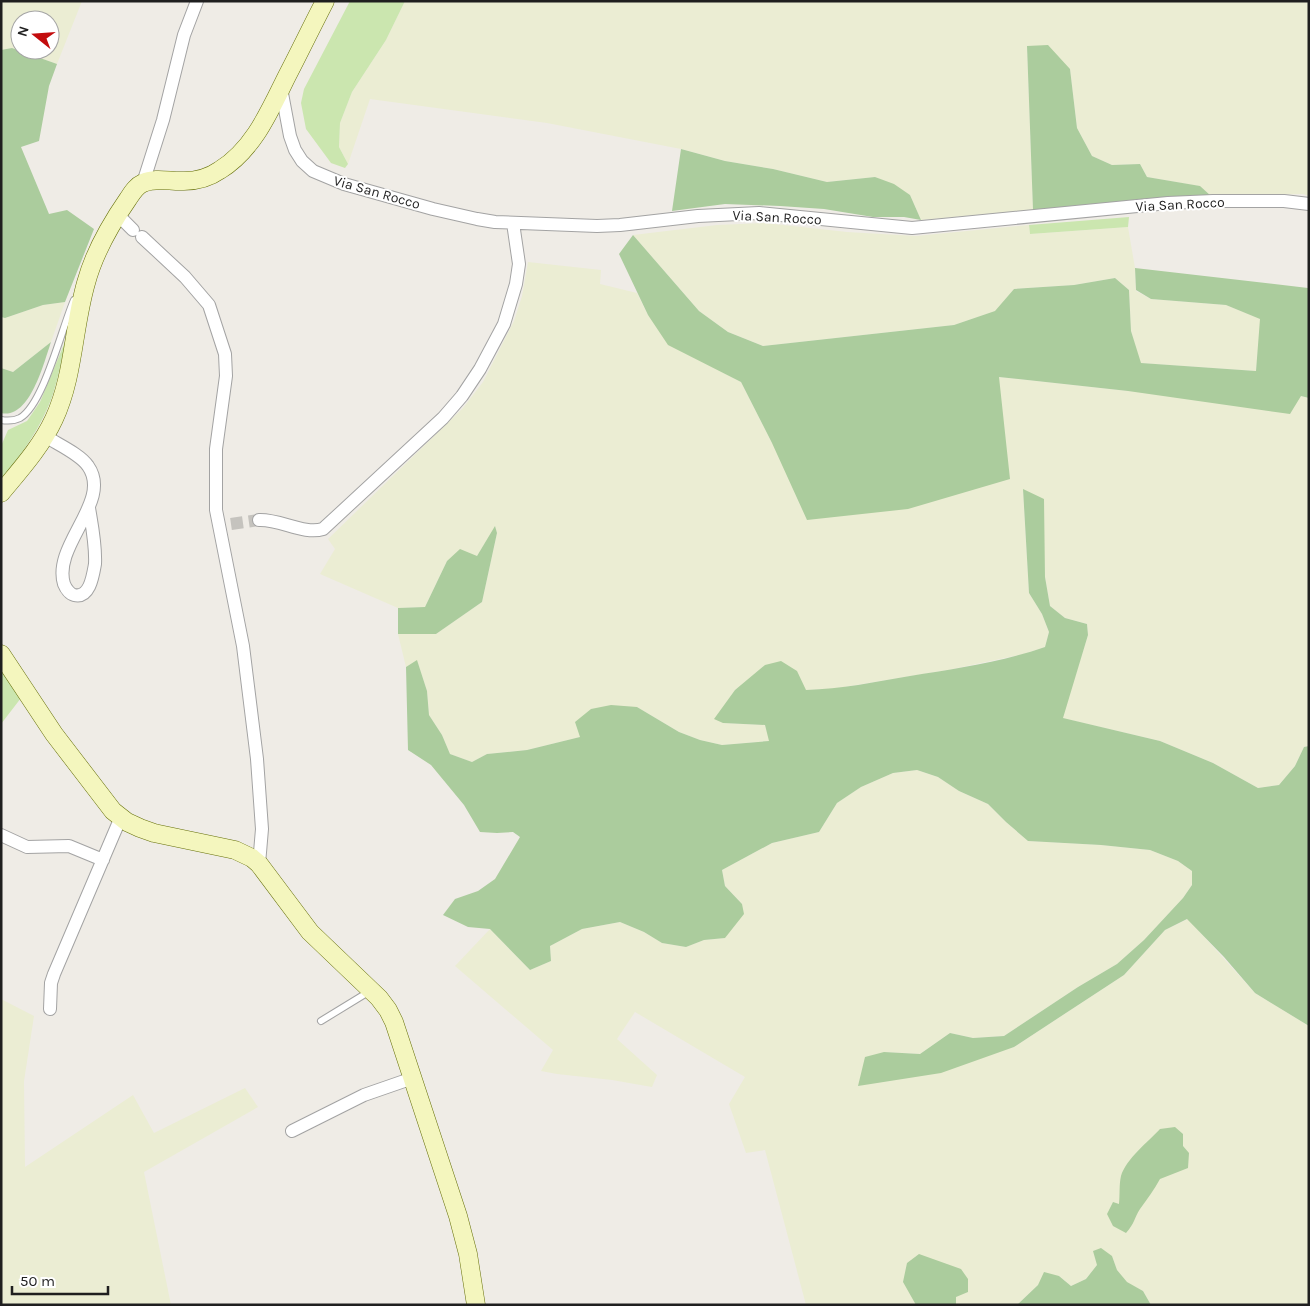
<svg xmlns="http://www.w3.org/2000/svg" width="1310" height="1306" font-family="Karla,sans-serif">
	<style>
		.farmland { fill: #ebedd3; fill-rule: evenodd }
		.grass { fill: #cbe6af }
		.forest { fill: #abcc9d }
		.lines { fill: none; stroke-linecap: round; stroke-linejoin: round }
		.street-tunnel { stroke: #c5c3be; stroke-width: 12; stroke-dasharray: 12 6; stroke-linecap: butt }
		.lane-casing { stroke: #a3a3a3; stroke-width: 8 }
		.street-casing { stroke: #a3a3a3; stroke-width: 14 }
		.secondary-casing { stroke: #67710b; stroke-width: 19 }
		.lane { stroke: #fff; stroke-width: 6 }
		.street { stroke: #fff; stroke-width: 12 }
		.secondary { stroke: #f4f6be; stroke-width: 18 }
		.labels { text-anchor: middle; stroke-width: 4; stroke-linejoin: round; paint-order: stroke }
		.street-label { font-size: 14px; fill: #1f1f1f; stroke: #fff }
	</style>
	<rect width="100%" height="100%" fill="#efece6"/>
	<path class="farmland" d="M1 1H82L57 64 12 48 1 50ZM20 20H50V50H20Z
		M405 1H1309V196L1303 194 1211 196 1199 186 1147 177 1140 164 1112 165 1092 156 1077 128 1070 69 1027 46 1033 210 921 220 910 195 875 177 827 182 773 169 725 161 681 149 547 123 370 99 348 164 339 147 340 123 352 92 386 40Z
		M765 223 847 232 916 236 1029 225 1030 234 1128 227 1135 268 1136 291 1151 299 1226 305 1261 319 1256 371 1140 363 1131 331 1129 290 1115 278 1074 285 1014 289 996 311 954 325 763 346 728 332 699 311 633 235 717 225Z
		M528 262 601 270 600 284 637 293 648 315 711 366 741 382 772 443 999 377 1128 391 1301 396 1309 398V746L1304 747 1295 766 1279 785 1258 788 1213 763 1160 741 1062 718 1088 635 1087 624 1065 618 1050 606 1045 577 1043 539 1023 490 1029 593 1042 614 1049 632 1045 647 1024 654 948 670 832 689 806 690 723 723 765 725 770 741 722 745 700 740 679 732 637 707 580 737 527 750 487 754 472 762 450 754 442 735 429 715 427 691 417 661 406 667 398 634H436L482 602 497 533 495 527 477 556 447 561 425 607 398 608 320 574 335 549 328 539 463 408 483 382 514 321 522 296Z
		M65 302 51 342 13 372 1 368V317L5 318 43 305Z
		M917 770 938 777 959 791 988 804 1006 822 1028 841 1101 845 1150 850 1178 861 1192 871V885L1183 898 1144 940 1117 964 1078 987 1004 1036 973 1038 950 1033 920 1054 884 1052 858 1086 1014 1047 1124 975 1165 930 1188 919 1255 993 1309 1026V1305H1151L1143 1291 1127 1283 1117 1270 1112 1256 1097 1265 1086 1279 1071 1286 1059 1276 1038 1285 1017 1305H806L765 1150 746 1153 729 1104 745 1077 635 1012 617 1039 657 1075 652 1087 612 1080 557 1074 541 1071 553 1050 455 966 490 929 530 970 551 961 550 946 582 929 620 922 644 932 662 943 686 947 704 940 725 938 742 904 725 886 722 870 772 843 819 832 837 803 861 787 893 773Z
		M1 999 34 1016 24 1081 25 1167 133 1095 154 1133 245 1088 258 1107 144 1172 171 1305H1Z"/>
	<path class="grass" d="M350 1H405L386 40 352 92 340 123 339 147 348 164 345 168 331 163 306 129 301 103 304 89Z
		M1129 217 1128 227 1030 234 1029 225Z
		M67 337C62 356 59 375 53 394 42 427 22 453 1 480V446L8 430 27 421 40 402Z
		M1 668 21 698 1 724Z"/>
	<path class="forest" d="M1048 45 1070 69 1077 128 1092 156 1112 165 1140 164 1147 177 1200 186 1211 196H1179L1033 210 1027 46Z
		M12 48 57 64 49 86 39 141 21 147 49 214 67 210 94 229 65 302 43 305 5 318 1 317V50Z
		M681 149 725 161 773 169 827 182 875 177 894 184 910 195 921 220 904 217H873L824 209 780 206 725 204 672 211Z
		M633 235 699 311 728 332 763 346 954 325 995 311 1014 289 1074 285 1115 278 1129 290 1131 331 1141 363 1256 371 1260 319 1226 305 1151 299 1136 290 1135 268 1308 288 1309 398 1301 396 1290 414 1128 391 999 377 1010 479 908 509 807 520 772 443 741 382 668 345 648 315 619 254Z
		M51 342C44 362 30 420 1 413V368L13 372Z
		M1023 489 1044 499 1045 577 1050 606 1065 618 1087 624 1088 635 1063 718 1160 741 1213 763 1258 788 1279 785 1295 766 1304 747 1309 746V1026L1255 993 1224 957 1187 919 1165 930 1124 975 1014 1047 941 1073 858 1086 865 1057 884 1052 920 1054 950 1033 973 1038 1004 1036 1078 987 1117 964 1144 940 1183 898 1192 885V871L1178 861 1150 850 1101 845 1028 841 1006 822 988 804 959 791 938 777 917 770 893 773 861 787 837 803 819 832 772 843 722 870 725 886 742 904 744 914 725 938 704 940 686 947 662 943 644 932 620 922 582 929 550 946 551 961 530 970 490 929 468 927 443 915 455 899 478 891 495 879 520 837 513 832 497 833 480 832 464 805 431 765 408 750 406 667 417 660 427 691 429 715 442 735 450 754 472 762 487 754 527 750 580 737 575 722 591 709 611 705 637 707 679 732 700 740 722 745 769 741 765 725 723 723 714 719 735 690 765 665 781 661 797 671 806 690C841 689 875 682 910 676 955 669 1002 662 1045 647L1049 632 1042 614 1029 593Z
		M495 526 497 533 482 602 436 634H398V608L425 607 447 561 460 549 477 556Z
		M1175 1127 1183 1134V1146L1189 1153 1188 1168 1160 1179C1154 1190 1147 1199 1140 1209 1134 1218 1135 1223 1126 1233L1113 1226 1107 1214 1113 1202 1119 1204C1120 1195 1119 1184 1121 1176 1126 1159 1148 1142 1160 1129Z
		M1101 1248 1112 1256 1117 1270 1127 1282 1143 1291 1151 1305H1017L1038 1285 1044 1272 1059 1276 1071 1286 1086 1279 1097 1265 1093 1251Z
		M919 1254 961 1269 968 1279V1292L956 1297V1305H916L903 1282 907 1263Z"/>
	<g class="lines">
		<path class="street-tunnel" d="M231 524 259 520"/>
		<defs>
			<path id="lane" d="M1 420C7 421 14 421 20 418 44 404 62 327 74 300
				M321 1021 370 991"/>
			<path id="street" d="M281 88 290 136 295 150 302 161 313 171 344 184 433 209 477 219 495 222 597 226 620 225 698 216 759 213 912 228 1168 203 1213 201H1284L1309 204
				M143 183 163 120 184 35 197 1
				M118 215 133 230
				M142 237 185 277 209 305 225 354 226 376 216 449V510L243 646 257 759 262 829 259 864
				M45 436C57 444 80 454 88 466 113 501 52 545 64 584 66 589 70 594 74 595 90 599 93 575 95 564 96 545 92 526 89 508
				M259 520C280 519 304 535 323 529L443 418 462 396 480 369 504 324 516 284 519 264 513 223
				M1 835 27 847 69 846 103 860
				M50 1009 51 983 54 974 121 817
				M292 1131 364 1095 413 1078"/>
			<path id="secondary" d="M1 493C20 470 41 447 54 419 74 376 73 328 86 283 94 253 110 225 128 199 132 193 136 186 143 183 156 177 171 182 184 181 197 181 210 177 220 170 254 149 270 110 287 76 300 51 312 26 325 1
				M1 654 54 734 113 811 127 822 140 828 154 833 235 850 252 858 259 864 310 932 379 998 388 1010 394 1022 458 1216 468 1254 476 1305"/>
		</defs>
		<use href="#lane" class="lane-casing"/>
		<use href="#street" class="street-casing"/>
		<use href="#secondary" class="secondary-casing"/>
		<use href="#lane" class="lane"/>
		<use href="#street" class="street"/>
		<use href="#secondary" class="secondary"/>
	</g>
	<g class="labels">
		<g class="street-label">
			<text transform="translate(377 192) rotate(16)" y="5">Via San Rocco</text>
			<text transform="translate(1180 204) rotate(-3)" y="5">Via San Rocco</text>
			<text transform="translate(777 217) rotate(3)" y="5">Via San Rocco</text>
		</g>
	</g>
	<rect width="1310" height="1306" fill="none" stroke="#1f1f1f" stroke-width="5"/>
	<g transform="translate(35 35) rotate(287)"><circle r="24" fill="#ffffff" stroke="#a5a5a5"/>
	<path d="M0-4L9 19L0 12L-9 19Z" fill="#c30c0d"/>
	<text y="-8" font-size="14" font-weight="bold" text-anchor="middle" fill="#1f1f1f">N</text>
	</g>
	<path d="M12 1286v8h96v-8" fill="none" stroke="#1f1f1f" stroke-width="2.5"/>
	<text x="20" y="1286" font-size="15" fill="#1f1f1f" stroke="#ffffff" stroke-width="4" paint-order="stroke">50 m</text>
</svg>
